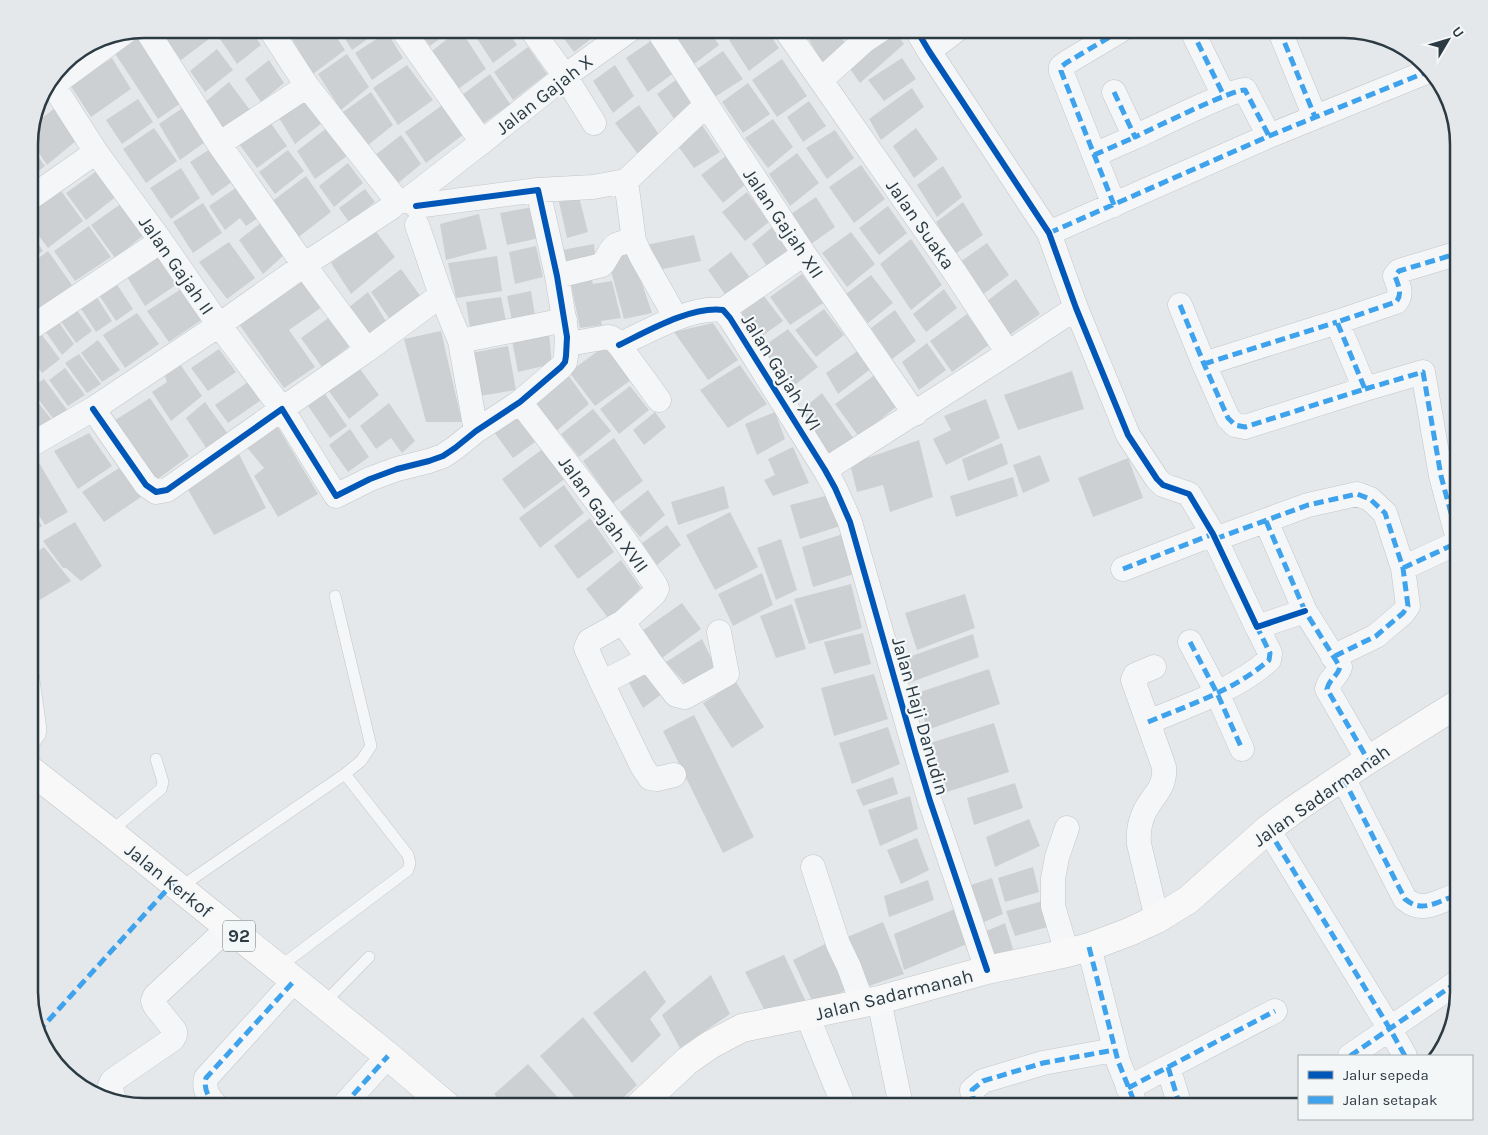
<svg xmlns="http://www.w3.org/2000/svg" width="1488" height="1135" font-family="Karla,sans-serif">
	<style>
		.building { fill: #cdd0d2 }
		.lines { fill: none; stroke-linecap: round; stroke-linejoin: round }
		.service-casing { stroke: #c3c6c8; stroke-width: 12 }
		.minor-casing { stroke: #c3c6c8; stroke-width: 25 }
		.secondary-casing { stroke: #c3c6c8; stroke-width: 29 }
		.primary-casing { stroke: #c2c5c7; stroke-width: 29 }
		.service { stroke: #f5f6f7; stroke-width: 11 }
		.minor { stroke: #f5f6f7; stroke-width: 24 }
		.secondary { stroke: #f8f8f8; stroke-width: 28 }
		.primary { stroke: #f8f8f8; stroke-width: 28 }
		.quiet { stroke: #3ea3ec; stroke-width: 5; stroke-dasharray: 10 5; stroke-linecap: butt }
		.cycleway-casing { stroke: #f4f7f8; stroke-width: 9 }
		.cycleway { stroke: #0057b8; stroke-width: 6 }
		.labels { text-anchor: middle; stroke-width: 4.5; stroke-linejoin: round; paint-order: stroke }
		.shield { fill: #f4f7f8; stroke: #687379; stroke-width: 1 }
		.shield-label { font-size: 18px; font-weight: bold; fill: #2c3a43 }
		.street-label { font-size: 19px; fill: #2c3a43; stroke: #f4f7f8 }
		.rim { fill: none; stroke: #2c3a43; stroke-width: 2.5 }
	</style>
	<rect width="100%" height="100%" fill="#e5e8ea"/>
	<path class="building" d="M159 29H207L213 36 181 60Z
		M213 29H225L217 35Z
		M227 29H250L261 45 237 64 218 36Z
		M287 29H301L291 35Z
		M307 29H331L345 50 313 74 292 39Z
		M339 29H382L352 50Z
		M418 29H453L430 46Z
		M460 29 486 69 458 89 432 51Z
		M474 29H506L517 45 493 63 472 31Z
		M537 29H564L547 41Z
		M569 29H591L596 35 574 52 561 35Z
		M671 29H708L719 45 694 64Z
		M718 29H736L725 38Z
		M745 29H766L779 48 749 71 729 40Z
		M803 29H837L847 47 826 69Z
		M841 29H866L850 45Z
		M894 30 904 44 860 83 848 66Z
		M387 32 403 58 372 80 355 53Z
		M138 36 181 103 158 119 114 52Z
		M658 36 679 69 648 92 626 58Z
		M528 47 547 74 513 100 494 72Z
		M217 49 233 70 205 92 190 71Z
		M723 51 743 79 713 98 694 71Z
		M347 54 369 87 341 110 318 74Z
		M112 58 131 89 91 117 70 85Z
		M902 58 916 79 884 101 868 80Z
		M782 59 807 96 777 117 752 80Z
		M269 60 284 83 261 102 245 79Z
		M407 65 433 100 398 125 373 88Z
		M615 65 634 96 613 113 593 81Z
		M490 74 510 104 481 125 462 95Z
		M677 79 696 108 677 123 657 94Z
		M229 82 250 110 222 130 204 103Z
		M748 83 770 114 743 133 722 102Z
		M912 88 924 107 881 140 869 119Z
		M371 92 393 125 367 146 343 112Z
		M40 95 47 104 35 113Z
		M138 99 153 122 122 144 106 120Z
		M305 100 322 123 295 144 279 118Z
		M809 101 826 126 803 142 787 117Z
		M444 104 464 134 426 163 405 132Z
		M639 105 662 139 640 157 615 123Z
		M184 107 205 142 180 160 159 124Z
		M55 108 77 140 47 165 29 138V136L32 126Z
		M773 119 793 147 768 168 745 138Z
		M270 122 287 146 257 168 239 144Z
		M702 125 720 152 694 168 675 142Z
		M328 127 347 156 315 179 297 151Z
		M154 128 177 161 146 183 123 149Z
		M916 128 938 159 914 178 893 146Z
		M835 130 854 158 827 179 806 148Z
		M401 135 421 164 396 185 374 156Z
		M29 144 45 166 29 178Z
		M210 149 233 181 212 196 190 162Z
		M288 150 304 171 275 194 259 172Z
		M797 153 819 183 790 206 769 174Z
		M726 156 746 184 723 203 701 175Z
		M348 163 363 183 334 207 319 186Z
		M861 165 885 199 854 223 829 187Z
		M943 166 962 197 937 217 917 185Z
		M181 168 200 198 171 219 150 188Z
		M98 170 117 196 86 220 66 193Z
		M306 176 331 212 296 239 271 202Z
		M237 187 258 218 246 226 240 218 225 230 209 206Z
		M59 188 83 221 48 248 29 223V209Z
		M365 189 375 202 349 222 339 208Z
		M747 192 769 222 745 241 722 212Z
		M579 197 588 232 567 238 559 202Z
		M816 197 835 227 811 244 791 214Z
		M963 202 983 235 955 254 936 222Z
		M122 203 145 234 115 258 91 225Z
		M203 203 222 233 193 253 173 222Z
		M888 206 907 233 879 255 859 228Z
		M533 207 540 238 507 245 500 213Z
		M479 214 487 249 446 260 440 224Z
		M262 222 284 255 263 274 239 240Z
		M776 224 795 251 771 272 752 244Z
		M89 226 111 257 75 281 54 251Z
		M29 230 43 251 29 260Z
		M375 230 395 257 351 294 331 263Z
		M851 232 875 264 847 287 822 253Z
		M694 235 701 261 654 271 646 245Z
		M911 239 942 285 911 310 880 264Z
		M229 242 255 278 227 299 199 262Z
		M987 243 1009 275 982 295 960 262Z
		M594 244 595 255 564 262 562 250Z
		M536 246 543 277 515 284 509 252Z
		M48 251 72 285 35 313 29 304V265Z
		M731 252 754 283 729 300 708 270Z
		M629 253 635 263 652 313 624 319 611 271 614 256Z
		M156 255 176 285 145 306 127 277Z
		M497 256 502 291 456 298 448 263Z
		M401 269 424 301 393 324 371 292Z
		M802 274 823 303 790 325 770 297Z
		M871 275 893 303 868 323 846 294Z
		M1016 279 1040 314 1008 336 987 301Z
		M301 280 322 307 289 330 315 367 284 388 239 324Z
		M592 280 593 284 612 281 621 318 601 321 602 325 580 328 571 284Z
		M116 283 133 309 116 321 99 295Z
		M181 289 203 319 169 342 147 311Z
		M944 289 957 308 926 332 913 314Z
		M531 291 535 316 512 321 507 296Z
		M368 292 389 326 370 338 348 308Z
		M96 296 112 321 96 332 80 307Z
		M764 296 783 321 755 341 737 316Z
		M501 297 506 321 470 328 466 302Z
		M76 309 92 331 76 343 60 320Z
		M824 309 844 335 816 357 795 330Z
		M895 310 916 341 892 359 871 328Z
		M137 313 159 344 125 368 103 335Z
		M967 314 989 345 952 372 930 341Z
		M331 316 351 345 322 367 301 338Z
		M58 321 74 344 62 355 45 331Z
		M713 323 738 360 708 380 674 332Z
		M788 329 818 367 787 391 757 351Z
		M441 331 462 422H426L404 339Z
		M549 333 552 364 518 372 512 340Z
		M42 335 60 359 42 373 29 355V344Z
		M98 340 120 370 102 382 81 353Z
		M927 343 946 370 919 390 902 362Z
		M508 346 516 390 479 396 471 353Z
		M605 346 631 380 595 406 569 372Z
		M219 349 236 372 208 391 191 368Z
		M859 350 872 368 838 394 826 373Z
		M79 354 101 384 87 393 65 363Z
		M29 360 39 375 29 382Z
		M180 364 202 396 171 421 152 392 167 382 165 376Z
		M740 365 767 404 728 428 700 390Z
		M65 368 85 395 68 406 49 380Z
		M360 369 379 395 349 419 328 390Z
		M1072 371 1084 409 1018 430 1004 395Z
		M566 372 589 404 555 432 531 399Z
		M876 374 897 406 859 437 835 404Z
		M44 379 68 411 54 420 30 388Z
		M248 382 261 400 228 423 215 405Z
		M630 386 649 410 619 434 600 409Z
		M29 391 52 420 39 429 29 416Z
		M822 393 856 442 828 464 795 415Z
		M325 394 347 426 330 438 308 406Z
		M150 398 189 456 151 484 109 424Z
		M986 399 1000 438 946 465 933 439 951 430 944 416Z
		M205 402 228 434 207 449 186 418Z
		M389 403 415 441 402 453 391 438 376 449 360 426Z
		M593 409 611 431 579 457 561 434Z
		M522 411 542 437 513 458 494 432Z
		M655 412 666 427 644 445 633 430Z
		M775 412 785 439 757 455 745 424Z
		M276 424 318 494 278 517 254 476 264 468 245 445Z
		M350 429 369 457 348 472 329 445Z
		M89 433 112 466 78 489 54 451Z
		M614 438 643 481 613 503 583 461Z
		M919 440 933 497 890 512 883 485 857 492 850 464Z
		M1002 443 1008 464 968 481 962 459Z
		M793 447 809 483 773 496 764 480 775 475 768 459Z
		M544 448 566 478 524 509 502 479Z
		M239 454 266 508 214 535 187 488Z
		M1040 455 1050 481 1023 493 1013 465Z
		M1128 458 1143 498 1093 517 1078 478Z
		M38 461 68 512 45 525 29 500V467Z
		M119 468 141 497 104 522 82 492Z
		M1013 477 1018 496 956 517 950 496Z
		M564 485 584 513 540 548 519 518Z
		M724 486 729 508 678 525 671 502Z
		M648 490 665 515 640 537 620 512Z
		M829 495 840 526 800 539 790 505Z
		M29 506 42 526 29 534Z
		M730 512 758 567 715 590 686 535Z
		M590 518 614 552 578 579 554 546Z
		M75 522 102 566 81 581 66 568H63L43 541Z
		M667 525 681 545 657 565 642 543Z
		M843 534 854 574 813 587 802 547Z
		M781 539 797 590 776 600 757 548Z
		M44 547 71 581 38 601 29 590V558Z
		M621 560 641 588 609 619 586 589Z
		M762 573 773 605 733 626 718 594Z
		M851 584 862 628 809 644 794 599Z
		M965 594 975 628 917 650 905 613Z
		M682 603 701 629 658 661 639 633Z
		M792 604 806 649 776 658 760 616Z
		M863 633 871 664 834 674 824 642Z
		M973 634 979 657 901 686 895 662Z
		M702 639 715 666 688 687 666 662Z
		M989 669 1000 704 927 730 917 693Z
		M649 672 662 694 643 708 628 681Z
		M874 674 888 719 834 736 821 688Z
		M736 682 764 727 732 748 703 703Z
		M694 715 754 837 723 853 663 731Z
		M994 723 1009 772 947 792 930 743Z
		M888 727 900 764 852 784 839 743Z
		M893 777 898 794 863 806 856 790Z
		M1015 783 1023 808 974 825 967 798Z
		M910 796 918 829 880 846 868 810Z
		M1029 819 1040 846 995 867 986 837Z
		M917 838 929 870 901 884 887 850Z
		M1033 867 1039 892 1005 902 998 878Z
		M992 878 1003 914 977 925 965 887Z
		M928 880 934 900 889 917 884 896Z
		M1043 901 1051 926 1015 936 1006 911Z
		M960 907 974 941 904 970 894 934Z
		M883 922 904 974 863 988 840 940Z
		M1005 923 1013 949 992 958 982 933Z
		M831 941 853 987 814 1005 793 960Z
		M784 955 808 1006 768 1017 745 972Z
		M645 970 666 1002 650 1019 661 1035 632 1063 593 1013Z
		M711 975 730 1014 680 1048 662 1015Z
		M583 1017 637 1085 614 1106H582L540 1056Z
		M528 1064 560 1100 554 1106H506L494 1094Z"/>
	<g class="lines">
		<defs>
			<path id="service" d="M29 750 40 735 41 729 31 659
				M110 832 161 789 163 782 156 759
				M179 888 345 774 361 761 371 746 335 596
				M278 968 408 870 410 863 408 855 345 774
				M323 1004 369 957"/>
			<path id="minor" d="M146 29 219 144 304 265 367 350
				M270 29 307 86 398 202
				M402 29 482 142 406 201
				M531 29 565 76 594 123
				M657 29 804 254 915 414
				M785 29 954 271 1008 353 1076 308
				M916 29 929 51 1049 233 1076 308 1128 435 1157 479 1163 485 1189 494 1213 534 1257 627 1305 611
				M1191 29 1224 96
				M1279 29 1315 117
				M929 51 958 29
				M821 80 864 41 882 29
				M49 82 53 85 96 152
				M53 85 125 32
				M1114 92 1135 137C1152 129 1233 89 1245 90L1269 136
				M482 142 565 76 631 29
				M219 144 307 86
				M1094 155 1135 137
				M626 181 634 241 641 256 676 318
				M538 190 593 187 626 181 706 105
				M29 199 96 152 161 241 219 325 304 265 392 207
				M1114 205 1061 71V67L1066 63 1123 29
				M417 225 441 295 460 341 476 431
				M1049 233 1269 136 1429 71
				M557 276 602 265C615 246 609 244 634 241
				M1180 305 1204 364 1228 418 1235 425 1245 427 1365 389 1337 322 1396 302C1403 294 1398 285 1395 276L1399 271 1459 253
				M723 310 804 254
				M29 329 161 241
				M460 341 565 320
				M568 344 608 337 612 338 619 345 659 400
				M619 345C648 331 691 306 723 310L730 318 825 470 835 488 850 522 915 751 930 801 987 970
				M1204 364 1337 322
				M1365 389 1423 372 1441 476 1459 543
				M520 402 610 519 655 584 657 589 654 594 623 622 589 641 586 648 602 683 648 659 676 695 685 697 727 674 719 632
				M93 409 146 485 156 492 167 490 282 409 336 496 370 479 397 469 429 461 443 456 455 448 476 431 520 402 561 367 565 362 566 356 567 337 557 276 538 190 416 206
				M29 446 93 409 219 325 282 409 367 350 441 295
				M825 470 1008 353
				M1266 521 1305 611 1340 667C1338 676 1329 679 1327 689L1368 760
				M1215 539 1308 505 1357 494 1370 499 1385 513 1403 568 1408 606 1403 613 1376 636 1333 657
				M1403 568 1459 542
				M1123 569 1213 534
				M623 622 648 659
				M1190 642 1217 693 1242 749
				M1154 667 1135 675 1133 680 1164 767C1166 789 1152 795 1144 813 1139 824 1138 833 1139 844L1157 919
				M602 683 642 766 650 778 657 779 674 775
				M1148 722C1189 705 1235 690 1269 660L1270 653 1257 627
				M1343 778 1405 899C1422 913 1434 903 1452 897L1459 901
				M1067 828 1057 857 1053 879V906L1067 953
				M1268 829 1390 1029 1405 1056
				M813 867 838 944 849 967 862 1002
				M1089 947 1118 1061 1136 1106
				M879 1000 901 1106
				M807 1015 844 1106
				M1350 1056 1459 981
				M1168 1067 1180 1106
				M1128 1088 1275 1011
				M113 1096 110 1086 112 1081 173 1039 175 1035V1031L155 1006 153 1001 155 996 228 928
				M217 1106C209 1100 203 1088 206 1078L294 981
				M343 1106 388 1056
				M974 1106 972 1090 983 1081 1043 1063 1114 1050"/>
			<path id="secondary" d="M639 1106 687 1061 710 1045 742 1028 879 1000 987 970 1067 953 1089 947 1129 932 1157 919 1188 900 1268 829 1295 809 1368 760 1459 703"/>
			<path id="primary" d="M29 769 110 832 388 1056 447 1106"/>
		</defs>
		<use href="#service" class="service-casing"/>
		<use href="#minor" class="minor-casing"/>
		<use href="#secondary" class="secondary-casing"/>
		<use href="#primary" class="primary-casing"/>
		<use href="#service" class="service"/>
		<use href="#minor" class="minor"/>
		<use href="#secondary" class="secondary"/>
		<use href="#primary" class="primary"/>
		<path class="quiet" d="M1191 29 1224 96
			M1279 29 1315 117
			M1114 92 1135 137C1152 129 1233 89 1245 90L1269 136
			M1094 155 1135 137
			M1114 205 1061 71V67L1066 63 1123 29
			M1049 233 1269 136 1429 71
			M1180 305 1204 364 1228 418 1235 425 1245 427 1365 389 1337 322 1396 302C1403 294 1398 285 1395 276L1399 271 1459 253
			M1204 364 1337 322
			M1365 389 1423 372 1441 476 1459 543
			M1266 521 1305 611 1340 667C1338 676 1329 679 1327 689L1368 760
			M1215 539 1308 505 1357 494 1370 499 1385 513 1403 568 1408 606 1403 613 1376 636 1333 657
			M1403 568 1459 542
			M1123 569 1213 534
			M1190 642 1217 693 1242 749
			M1148 722C1189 705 1235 690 1269 660L1270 653 1257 627
			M1343 778 1405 899C1422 913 1434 903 1452 897L1459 901
			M1268 829 1390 1029 1405 1056
			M1089 947 1118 1061 1136 1106
			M38 1032 173 883
			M1350 1056 1459 981
			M1168 1067 1180 1106
			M1128 1088 1275 1011
			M217 1106C209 1100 203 1088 206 1078L294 981
			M343 1106 388 1056
			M974 1106 972 1090 983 1081 1043 1063 1114 1050"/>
		<defs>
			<path id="cycleway" d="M916 29 929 51 1049 233 1076 308 1128 435 1157 479 1163 485 1189 494 1213 534 1257 627 1305 611
				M619 345C648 331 691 306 723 310L730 318 825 470 835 488 850 522 915 751 930 801 987 970
				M93 409 146 485 156 492 167 490 282 409 336 496 370 479 397 469 429 461 443 456 455 448 476 431 520 402 561 367 565 362 566 356 567 337 557 276 538 190 416 206"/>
		</defs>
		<use href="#cycleway" class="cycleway-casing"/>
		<use href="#cycleway" class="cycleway"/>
	</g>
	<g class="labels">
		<rect class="shield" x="223" y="920.5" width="32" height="31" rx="4"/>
		<g class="shield-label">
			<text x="239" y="942">92</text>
		</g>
		<g class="street-label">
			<text transform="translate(544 94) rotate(-38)" y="7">Jalan Gajah X</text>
			<text transform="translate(784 223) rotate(56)" y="7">Jalan Gajah XII</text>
			<text transform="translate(921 224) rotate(55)" y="7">Jalan Suaka</text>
			<text transform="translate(177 265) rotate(55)" y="7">Jalan Gajah II</text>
			<text transform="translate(782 372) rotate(58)" y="7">Jalan Gajah XVI</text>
			<text transform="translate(604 514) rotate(54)" y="7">Jalan Gajah XVII</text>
			<text transform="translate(921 716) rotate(74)" y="7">Jalan Haji Danudin</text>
			<text transform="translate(1321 795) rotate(-35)" y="7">Jalan Sadarmanah</text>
			<text transform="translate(169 880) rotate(39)" y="7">Jalan Kerkof</text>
			<text transform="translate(894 994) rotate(-14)" y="7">Jalan Sadarmanah</text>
		</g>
	</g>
	<path d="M0 0H1488V1135H0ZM144 38H1344A106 106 0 0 1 1450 144V992A106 106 0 0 1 1344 1098H144A106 106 0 0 1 38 992V144A106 106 0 0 1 144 38Z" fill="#e4e8ea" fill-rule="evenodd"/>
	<path class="rim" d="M144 38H1344A106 106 0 0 1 1450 144V992A106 106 0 0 1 1344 1098H144A106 106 0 0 1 38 992V144A106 106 0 0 1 144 38Z"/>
	<rect x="1298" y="1055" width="175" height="65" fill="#f4f7f8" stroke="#a4abb0"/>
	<rect x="1308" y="1071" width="25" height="8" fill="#0057b8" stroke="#a4abb0"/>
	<text x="1343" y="1080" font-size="15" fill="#2c3a43">Jalur sepeda</text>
	<rect x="1308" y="1096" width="25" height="8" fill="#3ea3ec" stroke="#a4abb0"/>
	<text x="1343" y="1105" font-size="15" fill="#2c3a43">Jalan setapak</text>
	<g transform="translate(1448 40) rotate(52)" stroke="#f4f7f8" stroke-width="4" paint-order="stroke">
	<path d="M0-4L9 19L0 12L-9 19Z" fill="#2c3a43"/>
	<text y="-8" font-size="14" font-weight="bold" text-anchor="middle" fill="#2c3a43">U</text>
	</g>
</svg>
